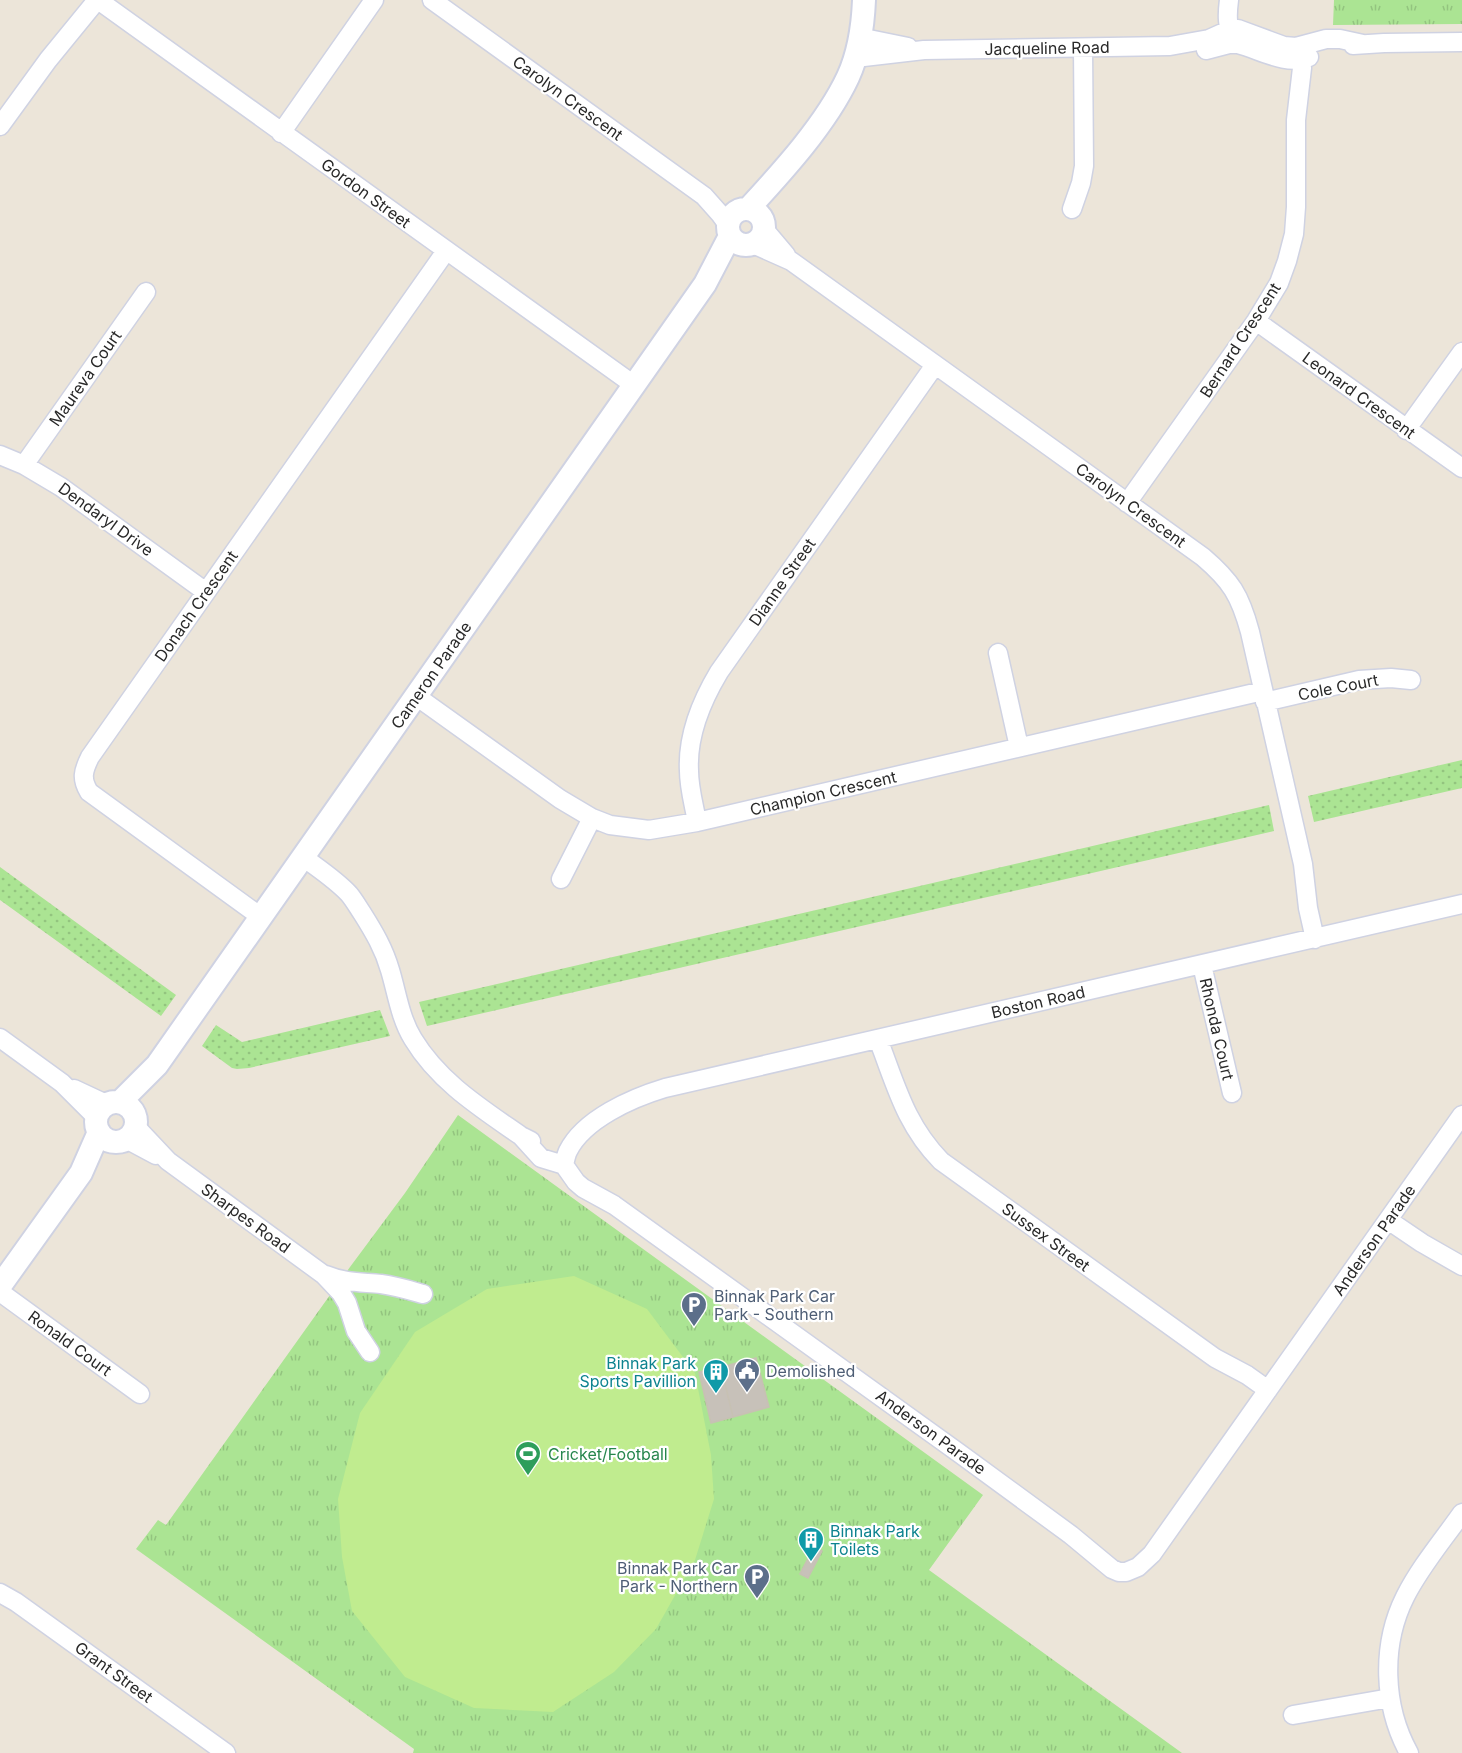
<svg xmlns="http://www.w3.org/2000/svg" width="1462" height="1753" font-family="Inter,sans-serif">
	<style>
		.grass { fill: url(#grass-dots) }
		.park { fill: url(#park-tufts) }
		.pitch { fill: #c0ec8f }
		.building { fill: #c7c1b9; stroke: #c7c1b3; stroke-width: 1.5 }
		.lines { fill: none; stroke-linecap: round; stroke-linejoin: round }
		.minor-casing { stroke: #cfd2e2; stroke-width: 21 }
		.tertiary-casing { stroke: #cfd2e2; stroke-width: 26 }
		.minor { stroke: #fff; stroke-width: 18 }
		.tertiary { stroke: #fff; stroke-width: 22 }
		.labels { text-anchor: middle; stroke-width: 4.5; stroke-linejoin: round; paint-order: stroke }
		.street-label { font-size: 16px; fill: #282828; stroke: #fff }
		.service-label { font-size: 16px; fill: #4e5e75; stroke: #fff; text-anchor: start }
		.culture-label { font-size: 16px; fill: #0d838f; stroke: #fff; text-anchor: end }
		.leisure-label { font-size: 16px; fill: #27864d; stroke: #fff; text-anchor: start }
	</style>
	<defs>
		<pattern id="grass-dots" width="8" height="8" patternUnits="userSpaceOnUse" patternTransform="scale(1.5)"><rect width="8" height="8" fill="#abe493"/><path d="M2 2h.1M6 6h.1" fill="none" stroke="#93c47f" stroke-width="1.8" stroke-linecap="round"/></pattern>
		<pattern id="park-tufts" width="24" height="20" patternUnits="userSpaceOnUse" patternTransform="scale(1.5)"><rect width="24" height="20" fill="#abe493"/><path d="M3 7l-1-3M5 7V3M7 7l1-3M15 17l-1-3M17 17v-4M19 17l1-3" fill="none" stroke="#93c47f"/></pattern>
	</defs>
	<rect width="100%" height="100%" fill="#ece5d9"/>
	<path class="grass" d="M1462 760V788L1314 822 1308 796Z
		M1269 805 1274 831 427 1026 419 1002Z
		M0 867 176 995 161 1016 0 900Z
		M380 1010 390 1036 249 1068 237 1069 232 1068 202 1046 216 1025 242 1042Z"/>
	<path class="park" d="M1334 0H1462V24L1333 25Z
		M458 1115 983 1495 929 1570 1182 1753H413L414 1749 136 1549 158 1520 166 1525 350 1267 405 1193Z"/>
	<path class="pitch" d="M574 1276 647 1309 695 1373 711 1455 714 1499 695 1560 656 1629 614 1672 553 1712 474 1708 405 1677 352 1611 342 1557 338 1499 360 1413 415 1332 487 1289Z"/>
	<path class="building" d="M756 1358 769 1407 733 1417 721 1367Z
		M721 1367 733 1417 711 1423 699 1372Z
		M814 1547 822 1551 808 1578 800 1574Z"/>
	<g class="lines">
		<defs>
			<path id="minor" d="M98 0 634 385
				M432 0 704 196 720 214 728 225
				M1229 0C1227 15 1227 26 1233 40
				M859 37 908 47
				M1353 45 1384 43 1462 42
				M1206 50 1229 44H1238C1261 50 1285 66 1309 57
				M855 58 924 50 1170 46 1209 39 1229 30 1238 29 1284 46 1296 47 1326 39H1340L1363 44
				M0 126 48 60 97 0
				M281 133 374 0
				M1072 209 1081 183 1084 166 1083 48
				M764 229 786 255
				M753 244 791 261 1203 557C1231 581 1240 595 1250 632L1303 864 1308 908 1315 939
				M1256 321 1462 468
				M1406 430 1462 352
				M0 455 24 465 61 487 206 592
				M24 465 146 292
				M1127 503 1256 321 1279 283 1287 261 1294 234 1296 207V120L1302 68 1296 47
				M998 653 1019 747
				M416 696 560 799 592 818 610 825 649 830 697 822 1263 691
				M1265 702 1359 680 1391 678 1411 680
				M697 822C694 805 689 788 689 771 687 735 701 702 719 672L935 365
				M303 857C319 869 336 880 349 894 354 900 358 907 362 913 374 932 384 949 390 970 397 993 400 1018 413 1039 439 1082 481 1108 521 1136L531 1141
				M561 879 592 818
				M261 917 89 792C81 779 83 771 90 757L446 251
				M1202 965 1232 1093
				M0 1038 62 1083 96 1117
				M878 1039C896 1085 905 1124 941 1161L1215 1358 1247 1375 1268 1390
				M74 1089 106 1104
				M136 1127 168 1161 324 1275 341 1293 347 1303 356 1331 370 1352
				M521 1136 541 1158 564 1165 576 1182 583 1188 614 1205 959 1453 1071 1535 1112 1569 1119 1572H1126L1138 1567 1152 1554 1462 1115
				M126 1139 156 1155
				M564 1165C565 1161 566 1155 568 1151 584 1119 632 1098 665 1088L1462 904
				M1388 1220 1422 1243 1462 1266
				M326 1275C345 1283 362 1282 381 1284 396 1286 409 1290 423 1294
				M0 1292 140 1394
				M0 1593 16 1602 226 1753
				M1293 1715 1390 1698
				M1409 1753C1383 1706 1381 1645 1405 1597 1420 1567 1443 1540 1462 1513"/>
			<path id="tertiary" d="M728 227a18 18 0 1 1 36 0a18 18 0 1 1-36 0Z
				M748 209C783 171 826 124 848 77 859 53 863 25 864 0
				M96 1122a20 20 0 1 1 40 0a20 20 0 1 1-40 0Z
				M120 1102 157 1065 705 284 730 236
				M0 1286 81 1173 99 1132"/>
		</defs>
		<use href="#minor" class="minor-casing"/>
		<use href="#tertiary" class="tertiary-casing"/>
		<use href="#minor" class="minor"/>
		<use href="#tertiary" class="tertiary"/>
	</g>
	<defs>
		<symbol id="parking-pin" viewBox="-11 -11 22 30"><path d="M0 17L-7.5 6A9.5 9.5 0 1 1 7.5 6Z" fill="#5c6f8a" stroke="#fff"/><path d="M-3.5-5.5H1a3.5 3.5 0 0 1 0 7H-1V5.5H-3.5ZM-1-3.4V-.6H.8a1.4 1.4 0 0 0 0-2.8Z" fill="#fff"/></symbol>
		<symbol id="civic-pin" viewBox="-11 -11 22 30"><path d="M0 17L-7.5 6A9.5 9.5 0 1 1 7.5 6Z" fill="#5c6f8a" stroke="#fff"/><path d="M-.6-6.5H3V-4.5H.6V-3L4-1V1h2V6H-6V1h2V-1L-.6-3ZM-1.2 2.5V6h2.4V2.5Z" fill="#fff"/></symbol>
		<symbol id="building-pin" viewBox="-11 -11 22 30"><path d="M0 17L-7.5 6A9.5 9.5 0 1 1 7.5 6Z" fill="#0f9aa8" stroke="#fff"/><path d="M-4-6H4V6H1V3H-1V6H-4ZM-2.5-4.3h1.7v1.8h-1.7ZM.8-4.3h1.7v1.8H.8ZM-2.5-1h1.7V.8h-1.7ZM.8-1h1.7V.8H.8Z" fill="#fff"/></symbol>
		<symbol id="stadium-pin" viewBox="-11 -11 22 30"><path d="M0 17L-7.5 6A9.5 9.5 0 1 1 7.5 6Z" fill="#2e9e5b" stroke="#fff"/><path d="M0-5a6.5 5 0 1 0 0 10a6.5 5 0 1 0 0-10ZM-3.5-1.8h7v3.6h-7Z" fill="#fff"/></symbol>
	</defs>
	<g fill-rule="evenodd">
		<use href="#parking-pin" x="679" y="1290" width="30" height="40"/>
		<use href="#civic-pin" x="732" y="1356" width="30" height="40"/>
		<use href="#building-pin" x="701" y="1357" width="30" height="40"/>
		<use href="#stadium-pin" x="513" y="1439" width="30" height="40"/>
		<use href="#building-pin" x="796" y="1525" width="30" height="40"/>
		<use href="#parking-pin" x="742" y="1562" width="30" height="40"/>
	</g>
	<g class="labels">
		<g class="street-label">
			<text transform="translate(1047 48) rotate(-1)" y="6">Jacqueline Road</text>
			<text transform="translate(568 98) rotate(36)" y="6">Carolyn Crescent</text>
			<text transform="translate(366 193) rotate(36)" y="6">Gordon Street</text>
			<text transform="translate(1240 340) rotate(-57)" y="6">Bernard Crescent</text>
			<text transform="translate(85 378) rotate(-55)" y="6">Maureva Court</text>
			<text transform="translate(1359 395) rotate(36)" y="6">Leonard Crescent</text>
			<text transform="translate(1131 505) rotate(36)" y="6">Carolyn Crescent</text>
			<text transform="translate(106 519) rotate(36)" y="6">Dendaryl Drive</text>
			<text transform="translate(782 582) rotate(-55)" y="6">Dianne Street</text>
			<text transform="translate(196 606) rotate(-55)" y="6">Donach Crescent</text>
			<text transform="translate(431 675) rotate(-55)" y="6">Cameron Parade</text>
			<text transform="translate(1338 687) rotate(-11)" y="6">Cole Court</text>
			<text transform="translate(823 793) rotate(-13)" y="6">Champion Crescent</text>
			<text transform="translate(1038 1002) rotate(-13)" y="6">Boston Road</text>
			<text transform="translate(1217 1029) rotate(77)" y="6">Rhonda Court</text>
			<text transform="translate(246 1218) rotate(36)" y="6">Sharpes Road</text>
			<text transform="translate(1046 1237) rotate(36)" y="6">Sussex Street</text>
			<text transform="translate(1374 1240) rotate(-55)" y="6">Anderson Parade</text>
			<text transform="translate(70 1343) rotate(36)" y="6">Ronald Court</text>
			<text transform="translate(931 1432) rotate(36)" y="6">Anderson Parade</text>
			<text transform="translate(114 1672) rotate(36)" y="6">Grant Street</text>
		</g>
		<g class="service-label">
			<text x="714" y="1302">Binnak Park Car<tspan x="714" dy="18">Park - Southern</tspan></text>
			<text x="766" y="1377">Demolished</text>
			<text x="738" y="1574" text-anchor="end">Binnak Park Car<tspan x="738" dy="18">Park - Northern</tspan></text>
		</g>
		<g class="culture-label">
			<text x="696" y="1369">Binnak Park<tspan x="696" dy="18">Sports Pavillion</tspan></text>
			<text x="830" y="1537" text-anchor="start">Binnak Park<tspan x="830" dy="18">Toilets</tspan></text>
		</g>
		<g class="leisure-label">
			<text x="548" y="1460">Cricket/Football</text>
		</g>
	</g>
</svg>
